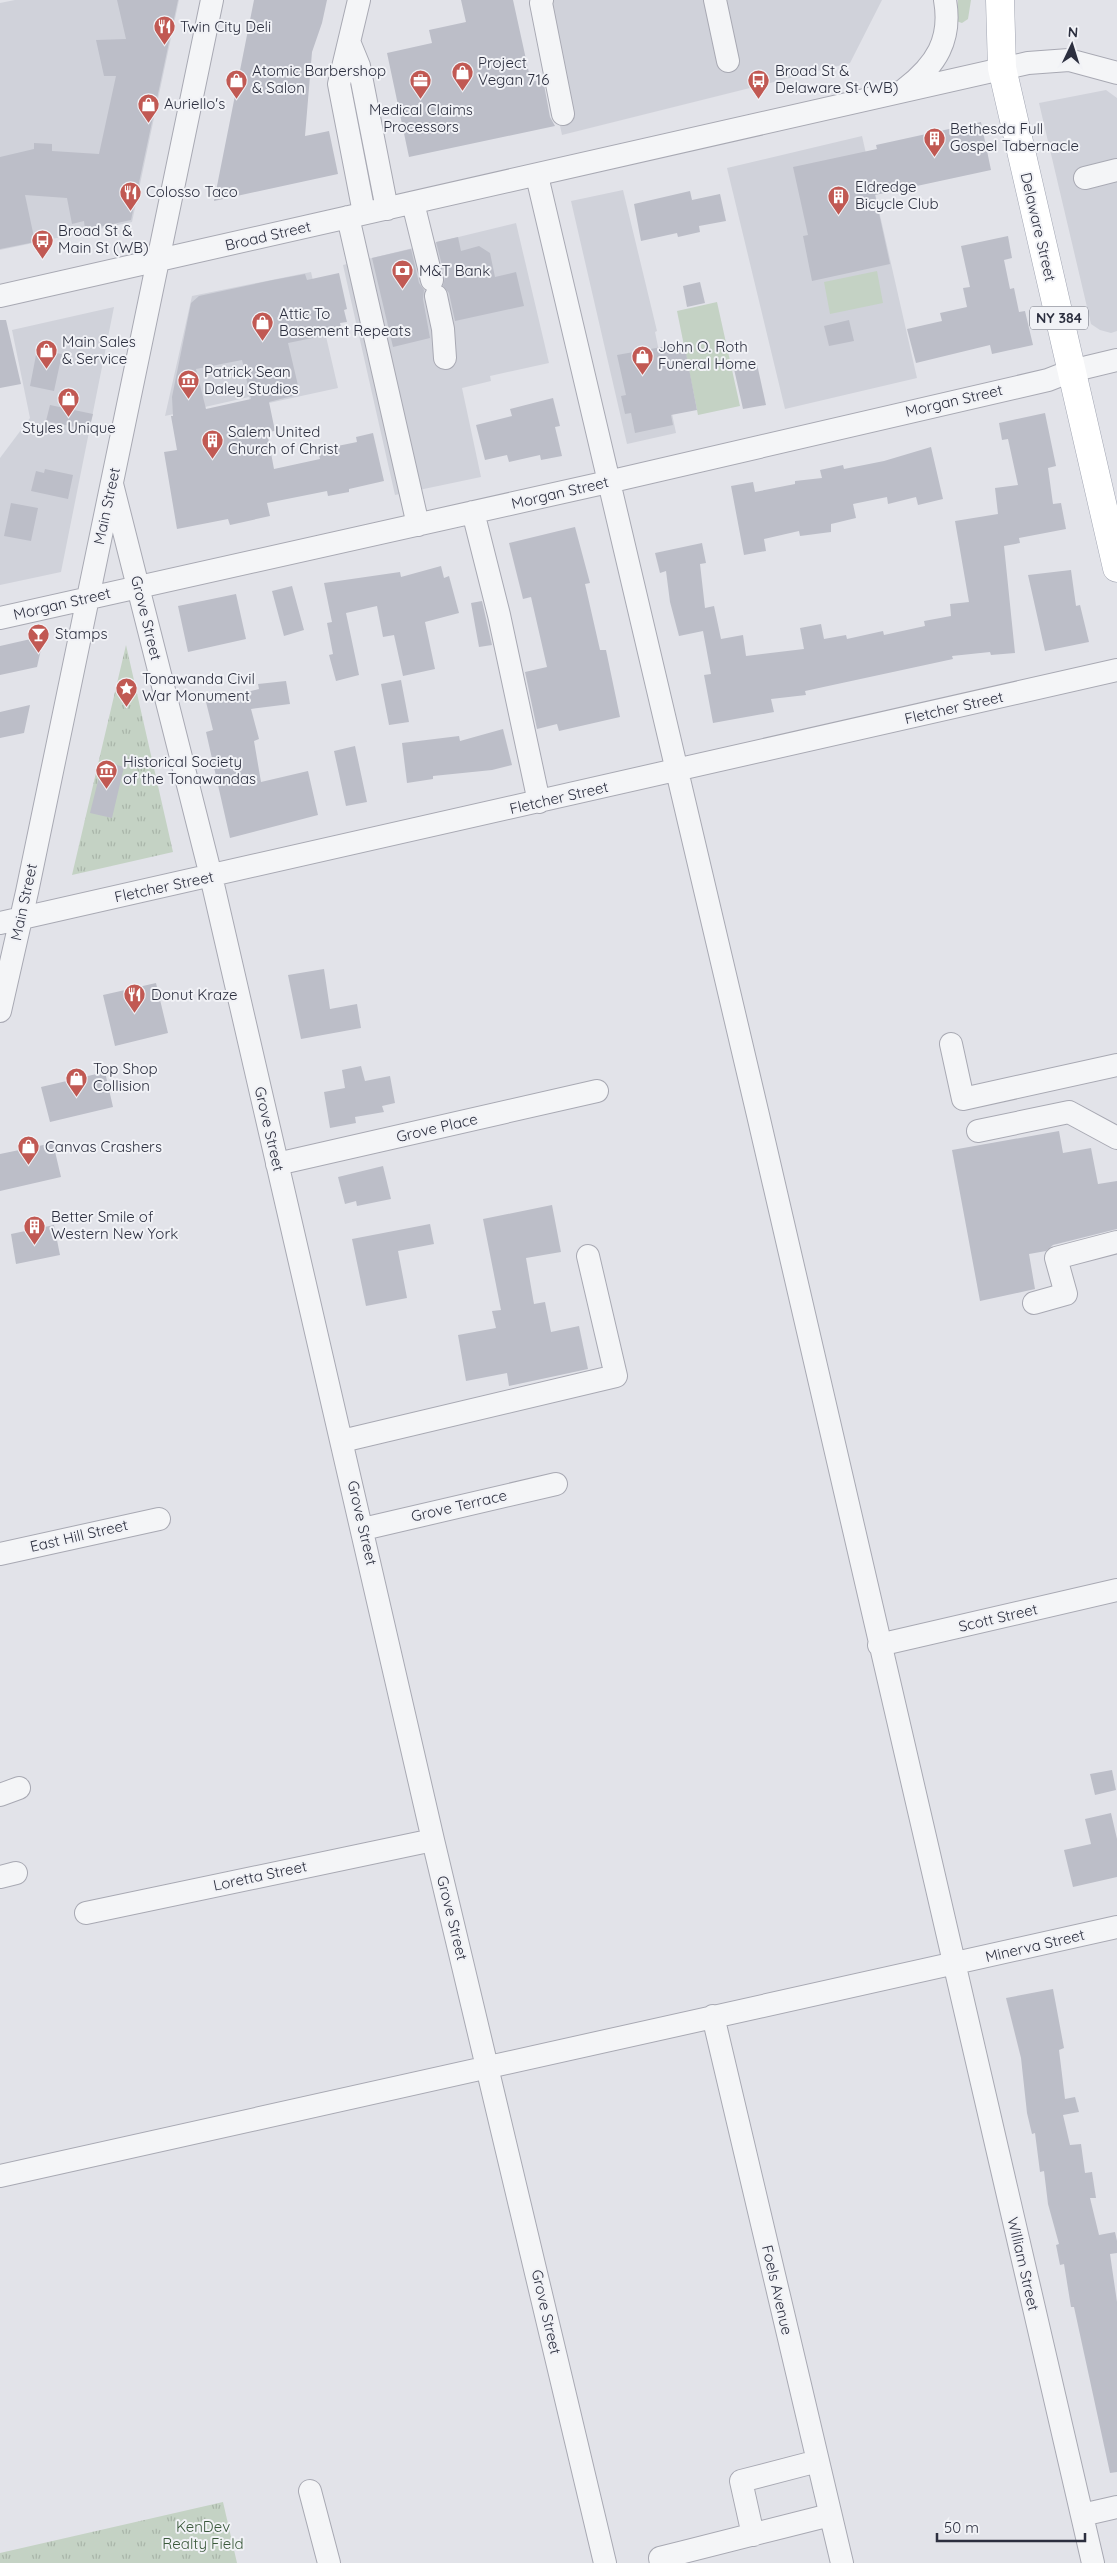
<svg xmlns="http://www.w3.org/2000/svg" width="1117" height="2563" font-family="Quicksand,sans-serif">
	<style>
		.built { fill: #d0d2da }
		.grass { fill: #c4d2c4 }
		.park { fill: url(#park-tufts) }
		.building { fill: #bcbec8; fill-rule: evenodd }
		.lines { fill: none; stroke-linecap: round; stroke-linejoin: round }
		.minor-casing { stroke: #a8a9b3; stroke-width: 24 }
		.major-casing { stroke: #a2a6b3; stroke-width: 29 }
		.minor { stroke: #f4f5f7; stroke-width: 22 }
		.major { stroke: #fff; stroke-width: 28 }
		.labels { text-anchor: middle; stroke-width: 4; stroke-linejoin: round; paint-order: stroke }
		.shield { fill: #f1f2f6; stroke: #676a76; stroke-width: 1 }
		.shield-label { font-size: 14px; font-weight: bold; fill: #2c2f3f }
		.poi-label { font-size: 15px; fill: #2c2f3f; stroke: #f1f2f6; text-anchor: start }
		.street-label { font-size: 15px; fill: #2c2f3f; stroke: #f1f2f6 }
		.park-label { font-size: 15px; fill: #3a593b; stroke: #f1f2f6 }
	</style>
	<defs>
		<pattern id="park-tufts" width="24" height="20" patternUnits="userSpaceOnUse" patternTransform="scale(1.25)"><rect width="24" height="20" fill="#c4d2c4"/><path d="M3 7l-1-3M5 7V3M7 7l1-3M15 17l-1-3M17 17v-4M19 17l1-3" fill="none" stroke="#a9b5a9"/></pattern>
	</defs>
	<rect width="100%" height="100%" fill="#e2e3e9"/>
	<path class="built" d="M15 0H179L132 222 0 250V3Z
		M533 0H882L850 63 562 135Z
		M1106 90 1117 98V331L1111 333 1100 330 1091 324 1039 103Z
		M862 136 917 378 785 409 727 168Z
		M623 190 657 331 655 332 676 433 627 444 571 201Z
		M516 223 549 363 490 376 491 381 462 388 481 477 395 495 343 265Z
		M311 272 338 388 251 407 249 397 165 416 192 296Z
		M114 307 61 572 0 585V458L30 418 12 330Z"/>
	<path class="grass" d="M958 0H971L968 19 962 23 956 21Z
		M877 271 883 303 830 314 824 282Z
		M717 302 740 406 698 415 677 311Z"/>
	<path class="park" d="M126 645 173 852 72 875Z
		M223 2502 237 2563H0V2553Z"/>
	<path class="building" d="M117 0H178L131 220 85 230 84 221 72 224 67 198 25 195 35 242 0 249V157L34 149V143L52 144V151L99 154 116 76H104L96 40 126 39Z
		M254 0H327L322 23 312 52 305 136 329 131 338 174 214 201Z
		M461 0H513L531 82 543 79 550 117 555 126 409 157 387 53 432 43 429 30 466 22Z
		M981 122 991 170 875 195 890 264 812 281 803 236 808 235 793 167 877 149 876 145Z
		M690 191 692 200 720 194 726 221 699 226 700 232 678 237 677 233 641 241 634 204Z
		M1008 236 1012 258 1004 260 1010 289 1014 288 1019 312 1025 311 1033 345 992 354 990 345 916 363 907 329 942 321 940 313 967 307 963 288 970 287 961 246Z
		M458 237 461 251 479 246 490 253 495 277 516 272 524 306 455 321 449 293 443 286 445 277 436 242Z
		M411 249 419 283 424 290 423 299 430 338 393 347 372 258Z
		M339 273 347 309 344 310 347 322 340 323 342 332 288 343 300 394 269 402 275 431 267 432 274 469 320 459 318 450 357 442 356 437 373 433 384 481 349 489V492L328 496 327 491 267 503 270 516 230 525 228 519 177 529 164 452 177 450 171 416H173L172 397 191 303 199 296 273 280 305 274 307 280ZM242 360 251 399 206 409 196 369Z
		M700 282 705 303 687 307 683 286Z
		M0 320H6L21 384 0 388Z
		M849 320 854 341 829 346 824 326Z
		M684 343 697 410 671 415 673 425 635 433 631 413 625 414 621 396 626 395 617 355Z
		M37 350 62 354 54 391 30 386Z
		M757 364 766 405 743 409 734 369Z
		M553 398 560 426 555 427 562 456 541 460 540 455 509 462 507 455 485 460 476 425 512 416 510 409Z
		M50 405 93 414 89 430 46 421Z
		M1045 413 1056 466 1048 468 1053 504 1061 503 1066 529 1019 538 1020 543 1004 546 1015 653 991 655 990 652 952 656 953 659 805 691 806 695 771 699 774 712 713 723 704 675 711 674 703 631 679 636 670 602 666 571 660 573 655 553 702 543 706 563 700 564 705 608 714 606 721 639 743 635 746 656 804 649 800 628 821 624 824 639 846 635 847 639 883 631 884 635 925 626 924 621 951 616 950 604 969 602 955 521 998 514 995 488 1018 485 1008 439 1002 440 999 423Z
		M931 447 943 499 918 505 916 497 888 504 887 497 853 504 856 518 831 524V532L800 536 799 531 764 539 766 551 744 555 731 486 753 482 755 492 795 484V481L822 478 820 470 843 465 844 469 884 461Z
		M45 469 73 475 68 499 31 491 36 471 44 473Z
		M11 503 38 508 31 541 4 536Z
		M575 527 590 583 585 584 600 650H606L620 717 559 731 557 724 537 729 525 672 547 667 531 597 523 599 509 543Z
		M441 566 444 578 449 576 459 613 425 622 435 669 403 676 394 635 383 637 377 606 346 613 359 675 336 681 329 655 333 654 327 623 332 622 324 583 400 572 401 577Z
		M1071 570 1076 606 1080 605 1089 642 1045 651 1028 575Z
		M292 586 304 630 284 636 272 591Z
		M236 594 246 639 188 652 178 606Z
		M482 601 492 645 479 647 471 603Z
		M44 636 37 667 0 675V646Z
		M401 680 409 722 389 725 381 684Z
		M286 681 290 704 251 709 259 739 254 741 261 782 308 771 318 815 230 838 206 732 213 730 206 702 259 689 258 684Z
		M30 705 24 733 0 738V712Z
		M503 729 512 765 492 770 433 776V779L407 783 402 743 459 736 460 741Z
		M355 746 367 802 346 806 334 751Z
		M103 761 124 767 112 818 90 813Z
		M324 969 330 1009 357 1004 361 1028 301 1039 288 975Z
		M156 983 168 1033 115 1046 103 995Z
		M361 1066 365 1081 390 1076 395 1103 382 1106 384 1112 355 1117 356 1123 330 1128 324 1092 345 1088 342 1070Z
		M105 1072 113 1107 50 1122 41 1087Z
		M1059 1131 1063 1153 1091 1148 1098 1184 1117 1181V1229L1053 1245 1046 1251 1029 1254 1035 1289 980 1301 952 1150Z
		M53 1143 61 1177 0 1191V1154Z
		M383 1166 391 1199 357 1206 356 1201 345 1204 338 1177Z
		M552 1205 561 1252 526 1258 534 1304 545 1302 551 1332 579 1326 588 1369 509 1386 507 1373 466 1381 458 1335 496 1328 492 1311 501 1310 483 1219Z
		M430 1224 434 1244 398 1251 407 1298 366 1306 352 1239Z
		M54 1225 60 1255 16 1264 11 1234Z
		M1112 1770 1116 1790 1095 1795 1090 1774Z
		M1111 1813 1117 1839V1877L1073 1887 1064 1850 1091 1844 1085 1819Z
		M1053 1989 1064 2048 1059 2050 1065 2099 1075 2097 1079 2112 1063 2115 1070 2145 1081 2144 1085 2173 1092 2172 1096 2198H1090L1099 2235 1115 2232 1117 2241V2253L1110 2254 1117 2302V2472L1110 2473 1074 2307H1071L1064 2264 1060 2265 1056 2245 1059 2244 1048 2204 1044 2171 1040 2172 1035 2133 1032 2134 1027 2113 1021 2058 1006 1998Z"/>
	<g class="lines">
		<defs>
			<path id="minor" d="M359 0 339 84 364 213
				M542 0 541 3 563 114
				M715 0 728 61
				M350 44 359 66 387 209
				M905 89C936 65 952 40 945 0
				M537 176 758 1115 1093 2563
				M1085 178 1117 170
				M413 203 432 280
				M348 217 418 525
				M0 296 1028 63 1069 60 1117 73
				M436 296 443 329 445 358
				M112 484 211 876 433 1840 605 2563
				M473 512 499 615 539 802
				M0 618 608 482 1048 380 1071 371 1117 360
				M0 923 1117 670
				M0 1011 27 892 212 0
				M951 1044 963 1099 1117 1065
				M978 1131 1069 1112 1117 1138
				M277 1164 597 1091
				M1034 1303 1066 1294 1056 1258 1117 1242
				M342 1441 616 1376 588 1256
				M363 1529 556 1484
				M0 1554 159 1519
				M879 1645 1117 1590
				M0 1795 19 1788
				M0 1877 16 1873
				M86 1913 433 1840
				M713 2016 842 2563
				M0 2176 1117 1927
				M310 2491 329 2563
				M1082 2515 1117 2507
				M753 2535 741 2481 818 2461
				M661 2563 660 2558 830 2515"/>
			<path id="major" d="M1000 0 1002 68 1117 568"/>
		</defs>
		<use href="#minor" class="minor-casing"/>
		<use href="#major" class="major-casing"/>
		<use href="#minor" class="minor"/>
		<use href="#major" class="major"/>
	</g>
	<defs>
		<symbol id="restaurant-pin" viewBox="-11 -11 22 30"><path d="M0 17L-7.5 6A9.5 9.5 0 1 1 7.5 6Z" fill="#c15953" stroke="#f1f2f6"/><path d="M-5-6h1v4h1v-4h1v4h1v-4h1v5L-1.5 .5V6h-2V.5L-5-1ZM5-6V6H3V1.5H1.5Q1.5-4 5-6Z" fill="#fff"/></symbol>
		<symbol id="shop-pin" viewBox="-11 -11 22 30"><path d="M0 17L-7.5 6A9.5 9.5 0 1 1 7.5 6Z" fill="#c15953" stroke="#f1f2f6"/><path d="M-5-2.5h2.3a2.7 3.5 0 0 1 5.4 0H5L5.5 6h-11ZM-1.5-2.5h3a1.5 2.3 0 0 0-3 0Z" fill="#fff"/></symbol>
		<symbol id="bus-pin" viewBox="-11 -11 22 30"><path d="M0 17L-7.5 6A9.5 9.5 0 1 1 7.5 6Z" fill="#c15953" stroke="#f1f2f6"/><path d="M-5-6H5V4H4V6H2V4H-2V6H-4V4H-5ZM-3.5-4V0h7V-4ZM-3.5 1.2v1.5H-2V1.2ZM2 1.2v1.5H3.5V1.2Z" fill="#fff"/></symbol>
		<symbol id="office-pin" viewBox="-11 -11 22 30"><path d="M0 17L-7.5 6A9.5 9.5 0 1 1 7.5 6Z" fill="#c15953" stroke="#f1f2f6"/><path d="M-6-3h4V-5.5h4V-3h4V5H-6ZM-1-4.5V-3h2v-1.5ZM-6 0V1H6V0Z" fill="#fff"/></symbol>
		<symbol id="building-pin" viewBox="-11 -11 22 30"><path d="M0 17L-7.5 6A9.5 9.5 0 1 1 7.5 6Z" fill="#c15953" stroke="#f1f2f6"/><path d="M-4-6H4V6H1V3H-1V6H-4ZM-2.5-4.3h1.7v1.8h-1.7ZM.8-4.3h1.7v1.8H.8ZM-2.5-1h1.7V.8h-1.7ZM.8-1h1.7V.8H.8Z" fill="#fff"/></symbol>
		<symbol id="bank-pin" viewBox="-11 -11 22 30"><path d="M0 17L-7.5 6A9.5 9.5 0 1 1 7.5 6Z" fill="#c15953" stroke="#f1f2f6"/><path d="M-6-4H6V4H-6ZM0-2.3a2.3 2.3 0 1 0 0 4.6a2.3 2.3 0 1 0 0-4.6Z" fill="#fff"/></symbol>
		<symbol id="museum-pin" viewBox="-11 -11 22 30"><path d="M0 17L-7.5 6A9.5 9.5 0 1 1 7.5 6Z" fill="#c15953" stroke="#f1f2f6"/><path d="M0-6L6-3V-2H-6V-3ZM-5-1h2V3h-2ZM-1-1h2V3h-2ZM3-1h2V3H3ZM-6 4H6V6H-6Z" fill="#fff"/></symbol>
		<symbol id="bar-pin" viewBox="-11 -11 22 30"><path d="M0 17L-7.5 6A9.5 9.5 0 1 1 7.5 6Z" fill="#c15953" stroke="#f1f2f6"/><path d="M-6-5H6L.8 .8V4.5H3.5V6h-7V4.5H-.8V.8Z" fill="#fff"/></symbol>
		<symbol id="sight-pin" viewBox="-11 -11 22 30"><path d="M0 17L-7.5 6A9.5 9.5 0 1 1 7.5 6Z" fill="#c15953" stroke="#f1f2f6"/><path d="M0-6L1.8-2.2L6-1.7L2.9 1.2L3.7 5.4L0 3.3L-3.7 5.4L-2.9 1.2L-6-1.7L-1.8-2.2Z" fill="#fff"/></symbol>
	</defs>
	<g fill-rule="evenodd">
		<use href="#restaurant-pin" x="152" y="14" width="25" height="34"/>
		<use href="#shop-pin" x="450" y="60" width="25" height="34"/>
		<use href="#shop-pin" x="224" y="68" width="25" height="34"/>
		<use href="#bus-pin" x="746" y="68" width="25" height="34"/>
		<use href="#office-pin" x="408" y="68" width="25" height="34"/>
		<use href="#shop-pin" x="136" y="92" width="25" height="34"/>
		<use href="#building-pin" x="922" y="126" width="25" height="34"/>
		<use href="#restaurant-pin" x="118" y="180" width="25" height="34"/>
		<use href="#building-pin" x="826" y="184" width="25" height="34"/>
		<use href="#bus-pin" x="30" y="228" width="25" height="34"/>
		<use href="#bank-pin" x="390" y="258" width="25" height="34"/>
		<use href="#shop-pin" x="250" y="310" width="25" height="34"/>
		<use href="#shop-pin" x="34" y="338" width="25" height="34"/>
		<use href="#shop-pin" x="630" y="344" width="25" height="34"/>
		<use href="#museum-pin" x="176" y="368" width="25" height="34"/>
		<use href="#shop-pin" x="56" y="386" width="25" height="34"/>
		<use href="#building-pin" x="200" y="428" width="25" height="34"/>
		<use href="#bar-pin" x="26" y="622" width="25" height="34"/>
		<use href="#sight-pin" x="114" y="676" width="25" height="34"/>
		<use href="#museum-pin" x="94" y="758" width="25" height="34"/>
		<use href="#restaurant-pin" x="122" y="982" width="25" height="34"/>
		<use href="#shop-pin" x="64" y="1066" width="25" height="34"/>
		<use href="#shop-pin" x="16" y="1134" width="25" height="34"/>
		<use href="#building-pin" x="22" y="1214" width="25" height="34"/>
	</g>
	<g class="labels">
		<rect class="shield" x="1030" y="306.5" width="58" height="23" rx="4"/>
		<g class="shield-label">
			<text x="1059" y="323">NY 384</text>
		</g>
		<g class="poi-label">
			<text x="180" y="32">Twin City Deli</text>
			<text x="478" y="68">Project<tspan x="478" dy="17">Vegan 716</tspan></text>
			<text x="252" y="76">Atomic Barbershop<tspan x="252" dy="17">&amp; Salon</tspan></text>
			<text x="775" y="76">Broad St &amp;<tspan x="775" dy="17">Delaware St (WB)</tspan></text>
			<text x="164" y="109">Auriello's</text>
			<text x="421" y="115" text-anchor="middle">Medical Claims<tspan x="421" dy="17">Processors</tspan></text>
			<text x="950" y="134">Bethesda Full<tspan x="950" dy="17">Gospel Tabernacle</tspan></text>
			<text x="855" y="192">Eldredge<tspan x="855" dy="17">Bicycle Club</tspan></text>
			<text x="146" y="197">Colosso Taco</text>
			<text x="58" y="236">Broad St &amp;<tspan x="58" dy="17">Main St (WB)</tspan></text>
			<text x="419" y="276">M&amp;T Bank</text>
			<text x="279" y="319">Attic To<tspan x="279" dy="17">Basement Repeats</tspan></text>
			<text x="62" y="347">Main Sales<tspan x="62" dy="17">&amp; Service</tspan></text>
			<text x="658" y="352">John O. Roth<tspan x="658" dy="17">Funeral Home</tspan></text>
			<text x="204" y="377">Patrick Sean<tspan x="204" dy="17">Daley Studios</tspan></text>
			<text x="69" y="433" text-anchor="middle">Styles Unique</text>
			<text x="228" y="437">Salem United<tspan x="228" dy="17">Church of Christ</tspan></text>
			<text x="55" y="639">Stamps</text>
			<text x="142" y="684">Tonawanda Civil<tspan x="142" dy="17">War Monument</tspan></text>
			<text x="123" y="767">Historical Society<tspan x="123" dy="17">of the Tonawandas</tspan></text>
			<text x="151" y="1000">Donut Kraze</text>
			<text x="93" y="1074">Top Shop<tspan x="93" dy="17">Collision</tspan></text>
			<text x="45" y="1152">Canvas Crashers</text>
			<text x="51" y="1222">Better Smile of<tspan x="51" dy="17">Western New York</tspan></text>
		</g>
		<g class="street-label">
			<text transform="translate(1038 227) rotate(77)" y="5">Delaware Street</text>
			<text transform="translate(268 236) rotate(-13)" y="5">Broad Street</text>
			<text transform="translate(954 401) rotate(-13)" y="5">Morgan Street</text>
			<text transform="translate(560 493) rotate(-13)" y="5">Morgan Street</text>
			<text transform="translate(107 506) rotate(-78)" y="5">Main Street</text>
			<text transform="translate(62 604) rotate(-13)" y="5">Morgan Street</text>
			<text transform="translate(146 618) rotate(76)" y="5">Grove Street</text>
			<text transform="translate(954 708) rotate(-13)" y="5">Fletcher Street</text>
			<text transform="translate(559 798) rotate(-13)" y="5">Fletcher Street</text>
			<text transform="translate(164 887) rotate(-12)" y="5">Fletcher Street</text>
			<text transform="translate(24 902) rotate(-78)" y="5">Main Street</text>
			<text transform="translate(437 1128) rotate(-13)" y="5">Grove Place</text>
			<text transform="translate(269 1129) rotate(77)" y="5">Grove Street</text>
			<text transform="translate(459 1506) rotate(-13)" y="5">Grove Terrace</text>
			<text transform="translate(362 1523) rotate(77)" y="5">Grove Street</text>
			<text transform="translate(79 1536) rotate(-13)" y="5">East Hill Street</text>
			<text transform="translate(998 1618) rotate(-13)" y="5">Scott Street</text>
			<text transform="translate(260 1876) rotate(-12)" y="5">Loretta Street</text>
			<text transform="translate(452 1918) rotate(76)" y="5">Grove Street</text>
			<text transform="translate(1035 1946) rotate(-13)" y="5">Minerva Street</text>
			<text transform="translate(1023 2264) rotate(77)" y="5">William Street</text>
			<text transform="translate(777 2290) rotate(77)" y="5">Foels Avenue</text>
			<text transform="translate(546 2312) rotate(77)" y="5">Grove Street</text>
		</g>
		<g class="park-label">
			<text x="203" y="2532">KenDev<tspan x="203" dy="17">Realty Field</tspan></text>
		</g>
	</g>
	<g transform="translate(1072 45) rotate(4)" stroke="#f1f2f6" stroke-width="4" paint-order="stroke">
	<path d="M0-4L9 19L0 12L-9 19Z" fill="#2c2f3f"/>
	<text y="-8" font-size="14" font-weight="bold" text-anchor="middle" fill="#2c2f3f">N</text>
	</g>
	<path d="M937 2533v8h148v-8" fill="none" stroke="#2c2f3f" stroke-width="2.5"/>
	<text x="944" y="2533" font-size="15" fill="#2c2f3f" stroke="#f1f2f6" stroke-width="4" paint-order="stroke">50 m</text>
</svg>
